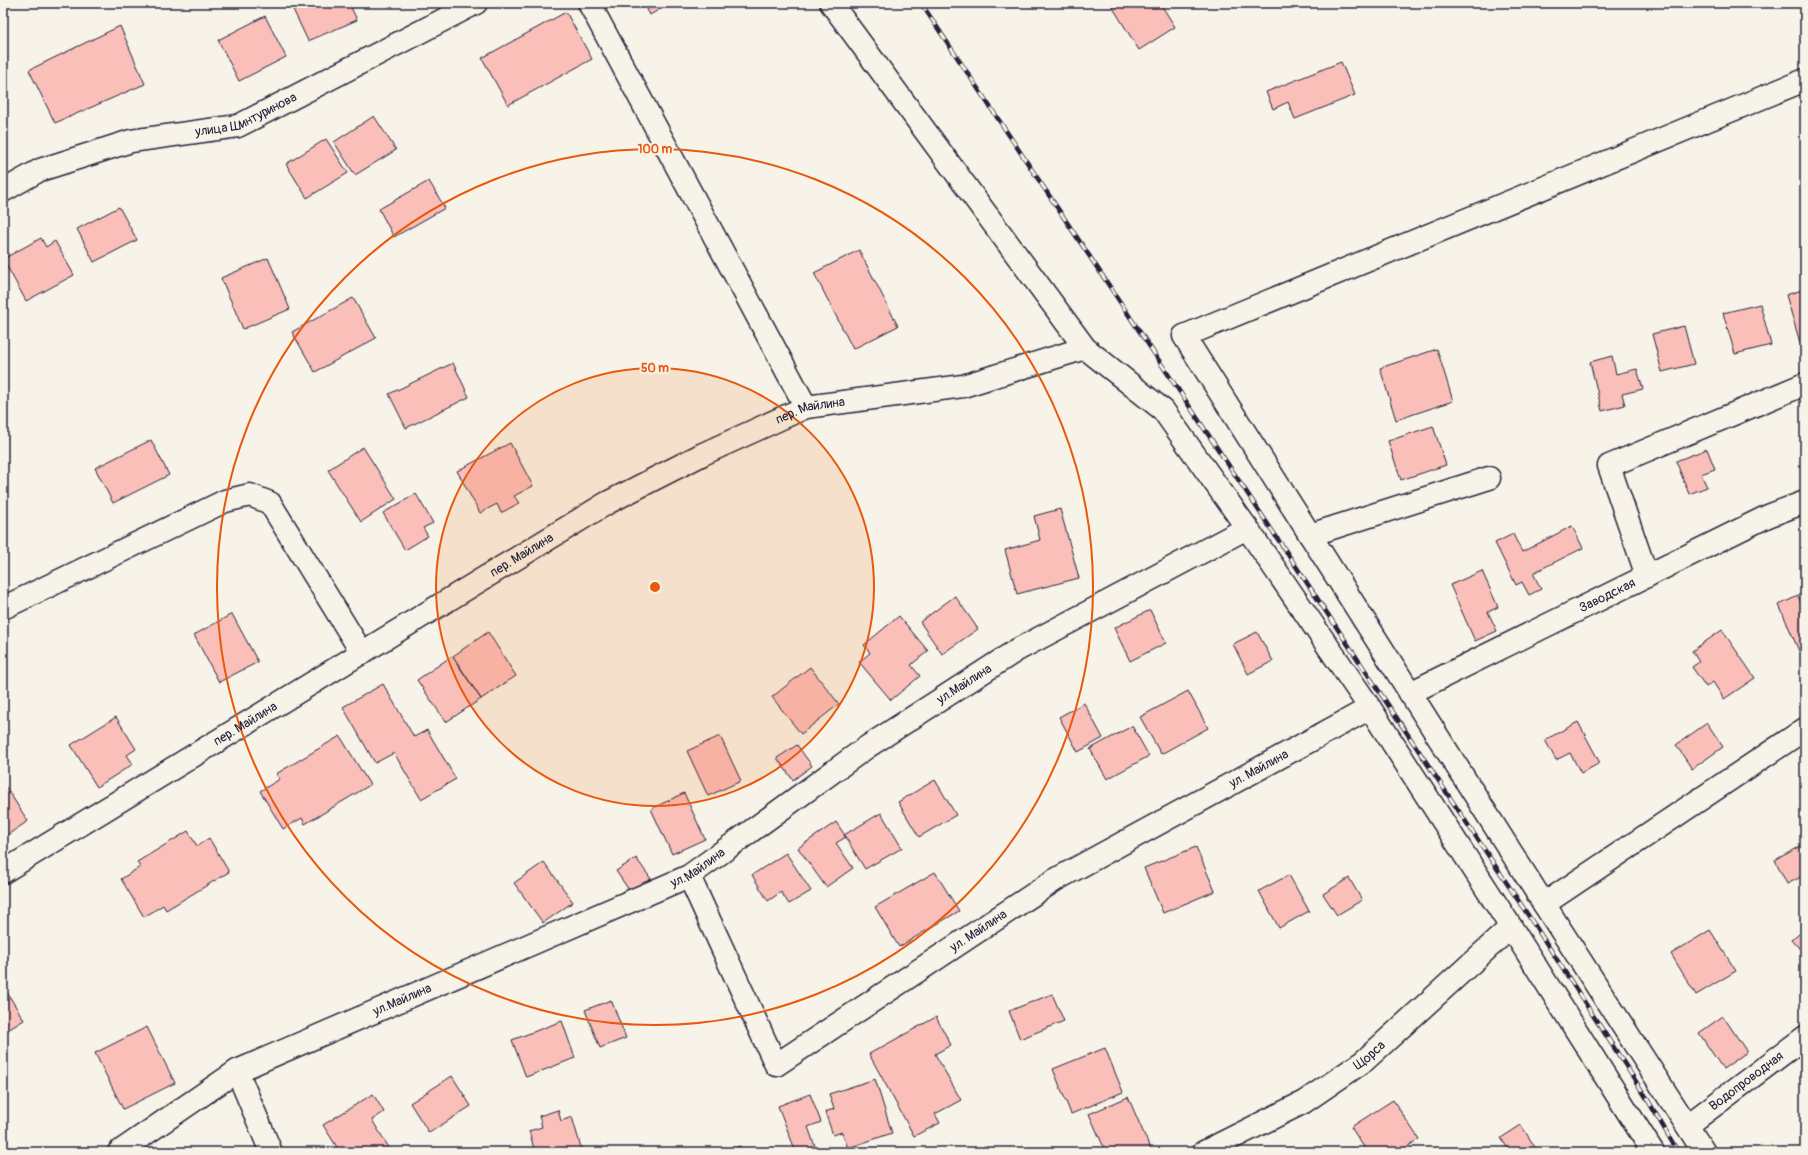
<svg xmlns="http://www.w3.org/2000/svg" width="1808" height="1155" font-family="Pangolin,sans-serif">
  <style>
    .building { fill: #fbbfba; stroke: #22223b }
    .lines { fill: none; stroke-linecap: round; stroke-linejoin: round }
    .minor-casing { stroke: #22223b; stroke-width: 25 }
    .minor { stroke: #f7f3e8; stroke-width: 22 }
    .rail-casing { stroke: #22223b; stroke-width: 4.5 }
    .rail { stroke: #f7f3e8; stroke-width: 3; stroke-dasharray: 9; stroke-linecap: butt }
    .ring { fill: none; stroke: #e8590c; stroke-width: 2 }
    .labels { text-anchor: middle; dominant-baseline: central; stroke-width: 4; stroke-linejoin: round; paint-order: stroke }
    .street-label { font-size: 13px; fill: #22223b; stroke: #f7f3e8 }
    .centre { fill: #e8590c; stroke: #f7f3e8; stroke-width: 2 }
    .ring-label { font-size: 12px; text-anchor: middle; font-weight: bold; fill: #e8590c; stroke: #f7f3e8; stroke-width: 4; stroke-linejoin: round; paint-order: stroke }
  </style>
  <rect width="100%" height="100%" fill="#f7f3e8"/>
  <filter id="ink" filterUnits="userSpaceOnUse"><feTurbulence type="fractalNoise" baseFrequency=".025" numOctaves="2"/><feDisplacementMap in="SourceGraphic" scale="8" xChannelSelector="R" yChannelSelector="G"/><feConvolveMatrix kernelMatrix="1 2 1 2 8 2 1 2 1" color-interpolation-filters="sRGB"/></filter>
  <g filter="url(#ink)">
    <path class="building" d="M290 3H349L357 20 308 41Z
      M644 3H670L650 15Z
      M1110 3H1160L1175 27 1139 50Z
      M566 12 592 59 508 105 482 58Z
      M265 16 286 57 239 81 218 40Z
      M120 26 145 84 55 123 29 70Z
      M1341 62 1355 95 1295 119 1288 102 1273 109 1266 92Z
      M374 116 396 150 355 175 334 142Z
      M326 139 348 173 307 198 286 164Z
      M429 181 445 208 394 237 379 209Z
      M119 207 137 240 94 262 77 229Z
      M41 238 46 247 55 241 74 275 26 301 3 259Z
      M859 250 898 326 853 349 814 273Z
      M268 258 290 309 243 329 221 278Z
      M1805 289V345L1801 346 1786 295Z
      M353 298 376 338 315 372 292 332Z
      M1760 304 1771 345 1735 354 1723 313Z
      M1684 326 1694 364 1662 372 1652 334Z
      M1437 349 1453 401 1396 420 1380 368Z
      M1612 356 1616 374 1637 369 1643 389 1622 394 1625 405 1602 411 1590 362Z
      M453 363 469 397 406 428 389 394Z
      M1433 426 1446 465 1401 480 1388 441Z
      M151 440 169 475 113 503 95 468Z
      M510 443 533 486 514 496 519 503 501 513 497 504 480 513 457 471Z
      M363 447 396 499 361 522 328 470Z
      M1707 449 1715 469 1701 474 1707 487 1689 494 1676 461Z
      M416 494 433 523 423 528 428 536 405 550 383 513Z
      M1060 509 1079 578 1017 594 1005 550 1040 540 1034 516Z
      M1572 526 1583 548 1533 573 1541 589 1529 595 1522 582 1516 585 1495 543 1513 534 1522 552Z
      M1482 571 1498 607 1488 612 1497 631 1475 641 1450 585Z
      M955 596 978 629 942 654 920 622Z
      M1798 596 1805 612V648L1799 651 1779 605Z
      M1150 610 1166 643 1130 661 1114 628Z
      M232 614 258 662 219 682 194 635Z
      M899 616 928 651 911 665 920 676 891 700 859 662 870 653 864 645Z
      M1722 630 1755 678 1724 699 1713 682 1706 687 1692 667 1699 662 1692 651Z
      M488 632 516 676 481 699 453 656Z
      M1257 632 1273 661 1248 674 1233 644Z
      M452 656 481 699 446 722 417 680Z
      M810 667 839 704 801 734 772 697Z
      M383 684 414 737 427 730 456 779 421 799 394 753 375 763 343 707Z
      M1188 691 1208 728 1161 754 1140 717Z
      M1084 703 1103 738 1078 752 1059 717Z
      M116 717 136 749 127 755 133 764 97 787 71 745Z
      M1578 722 1600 763 1581 773 1570 753 1556 760 1545 740Z
      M1707 723 1723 747 1692 769 1676 745Z
      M1132 726 1149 756 1107 779 1090 749Z
      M340 736 370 785 305 824 302 818 283 829 260 791 280 779 276 774Z
      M720 736 741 781 708 796 687 751Z
      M797 745 812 766 793 780 777 758Z
      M935 780 956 815 919 837 898 802Z
      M5 786 28 821 3 838V787Z
      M684 793 705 839 672 854 651 809Z
      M881 813 902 848 865 869 844 835Z
      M836 822 846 837 836 843 853 868 826 887 798 848Z
      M188 831 197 846 209 838 229 872 166 910 163 905 144 917 121 879 140 867 137 862Z
      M1805 844V875L1787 884 1775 860Z
      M1196 847 1215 891 1163 913 1144 868Z
      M786 853 811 891 789 904 781 892 768 901 752 875Z
      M636 858 651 879 631 893 616 871Z
      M544 862 573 902 543 923 514 883Z
      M935 872 959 911 899 947 875 907Z
      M1289 875 1309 911 1279 928 1259 891Z
      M1349 878 1362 900 1337 915 1323 894Z
      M1805 929V955L1792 940Z
      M1710 930 1736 971 1696 995 1671 954Z
      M3 986 24 1020 3 1033Z
      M1052 994 1064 1021 1020 1039 1009 1011Z
      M611 1000 626 1038 600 1048 585 1010Z
      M1723 1016 1747 1052 1723 1069 1699 1033Z
      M936 1017 951 1045 935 1054 961 1100 935 1114 940 1123 914 1136 869 1054Z
      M562 1021 575 1058 526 1077 512 1040Z
      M147 1027 175 1083 123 1109 95 1053Z
      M1105 1048 1123 1092 1071 1114 1053 1069Z
      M452 1076 471 1106 429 1133 410 1103Z
      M875 1079 892 1133 848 1148 842 1132 833 1135 825 1112 834 1109 829 1094Z
      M373 1094 384 1112 372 1120 391 1151 340 1152 323 1125Z
      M810 1094 821 1122 808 1127 817 1152H796L778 1106Z
      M1128 1097 1151 1150 1146 1152H1106L1089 1114Z
      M1393 1100 1419 1139 1399 1152H1367L1351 1127Z
      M558 1110 561 1121 572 1117 582 1151 535 1152 529 1131 542 1127 539 1116Z
      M1521 1125 1538 1152H1510L1501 1138Z
      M740 1146 742 1152H722Z"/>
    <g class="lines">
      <g class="minor-casing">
        <g id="minor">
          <path d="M589 3 806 407"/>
          <path d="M831 3 1085 348 1163 410 1247 528 1370 708 1511 927 1653 1152"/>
          <path id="s1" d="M3 191 40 170 131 141 238 126 476 3"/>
          <path d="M1310 535 1489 478"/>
          <path d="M1647 576 1609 466 1805 384"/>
          <path d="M3 608 225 501 250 495 270 503 362 653"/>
          <path id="s2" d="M1410 693 1768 516 1805 502"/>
          <path id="s3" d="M3 872 607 503 703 454 806 407 963 386 1085 348"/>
          <path id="s4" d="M689 876 776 1065 1055 880 1370 708"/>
          <path d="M1544 904 1805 729"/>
          <path d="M237 1071 271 1152"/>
          <path id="s5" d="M1688 1125 1805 1037"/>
          <path id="s6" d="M119 1152 237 1071 689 876 867 747 1017 650 1247 528"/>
          <path id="s7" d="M1204 1152 1304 1102 1364 1061 1511 927"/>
          <path d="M1704 1152 1544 904 1184 336 1805 80"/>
        </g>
      </g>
      <use href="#minor" class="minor"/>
      <g class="rail-casing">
        <path id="rail" d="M921 3 1528 915 1646 1097 1678 1152"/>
      </g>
      <use href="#rail" class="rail"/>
    </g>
  </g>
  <circle cx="655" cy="587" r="219" fill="#e8590c" fill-opacity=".12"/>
  <g class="ring">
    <circle cx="655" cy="587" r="219"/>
    <circle cx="655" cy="587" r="438"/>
  </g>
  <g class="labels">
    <g class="street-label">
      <text stroke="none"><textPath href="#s1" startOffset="257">улица Шинтуринова</textPath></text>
      <text stroke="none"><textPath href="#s3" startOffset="932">пер. Майлина</textPath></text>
      <text stroke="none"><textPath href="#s3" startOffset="608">пер. Майлина</textPath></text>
      <text stroke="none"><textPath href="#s2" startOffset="220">Заводская</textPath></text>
      <text stroke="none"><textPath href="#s6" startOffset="971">ул.Майлина</textPath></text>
      <text stroke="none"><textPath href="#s3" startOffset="284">пер. Майлина</textPath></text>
      <text stroke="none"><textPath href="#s4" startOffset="775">ул. Майлина</textPath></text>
      <text stroke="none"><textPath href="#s6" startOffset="647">ул.Майлина</textPath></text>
      <text stroke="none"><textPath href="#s4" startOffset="451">ул. Майлина</textPath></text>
      <text stroke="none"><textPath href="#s6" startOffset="323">ул.Майлина</textPath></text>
      <text stroke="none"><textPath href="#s7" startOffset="192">Щорса</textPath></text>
      <text stroke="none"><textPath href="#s5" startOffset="73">Водопроводная</textPath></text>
    </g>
  </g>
  <circle cx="655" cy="587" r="6" class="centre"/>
  <g class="ring-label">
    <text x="655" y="153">100 m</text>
    <text x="655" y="372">50 m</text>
  </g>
  <rect width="1808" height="1155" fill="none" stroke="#f7f3e8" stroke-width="16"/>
  <rect x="8" y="8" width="1792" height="1139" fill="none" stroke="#22223b" stroke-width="1.5" filter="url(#ink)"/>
</svg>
